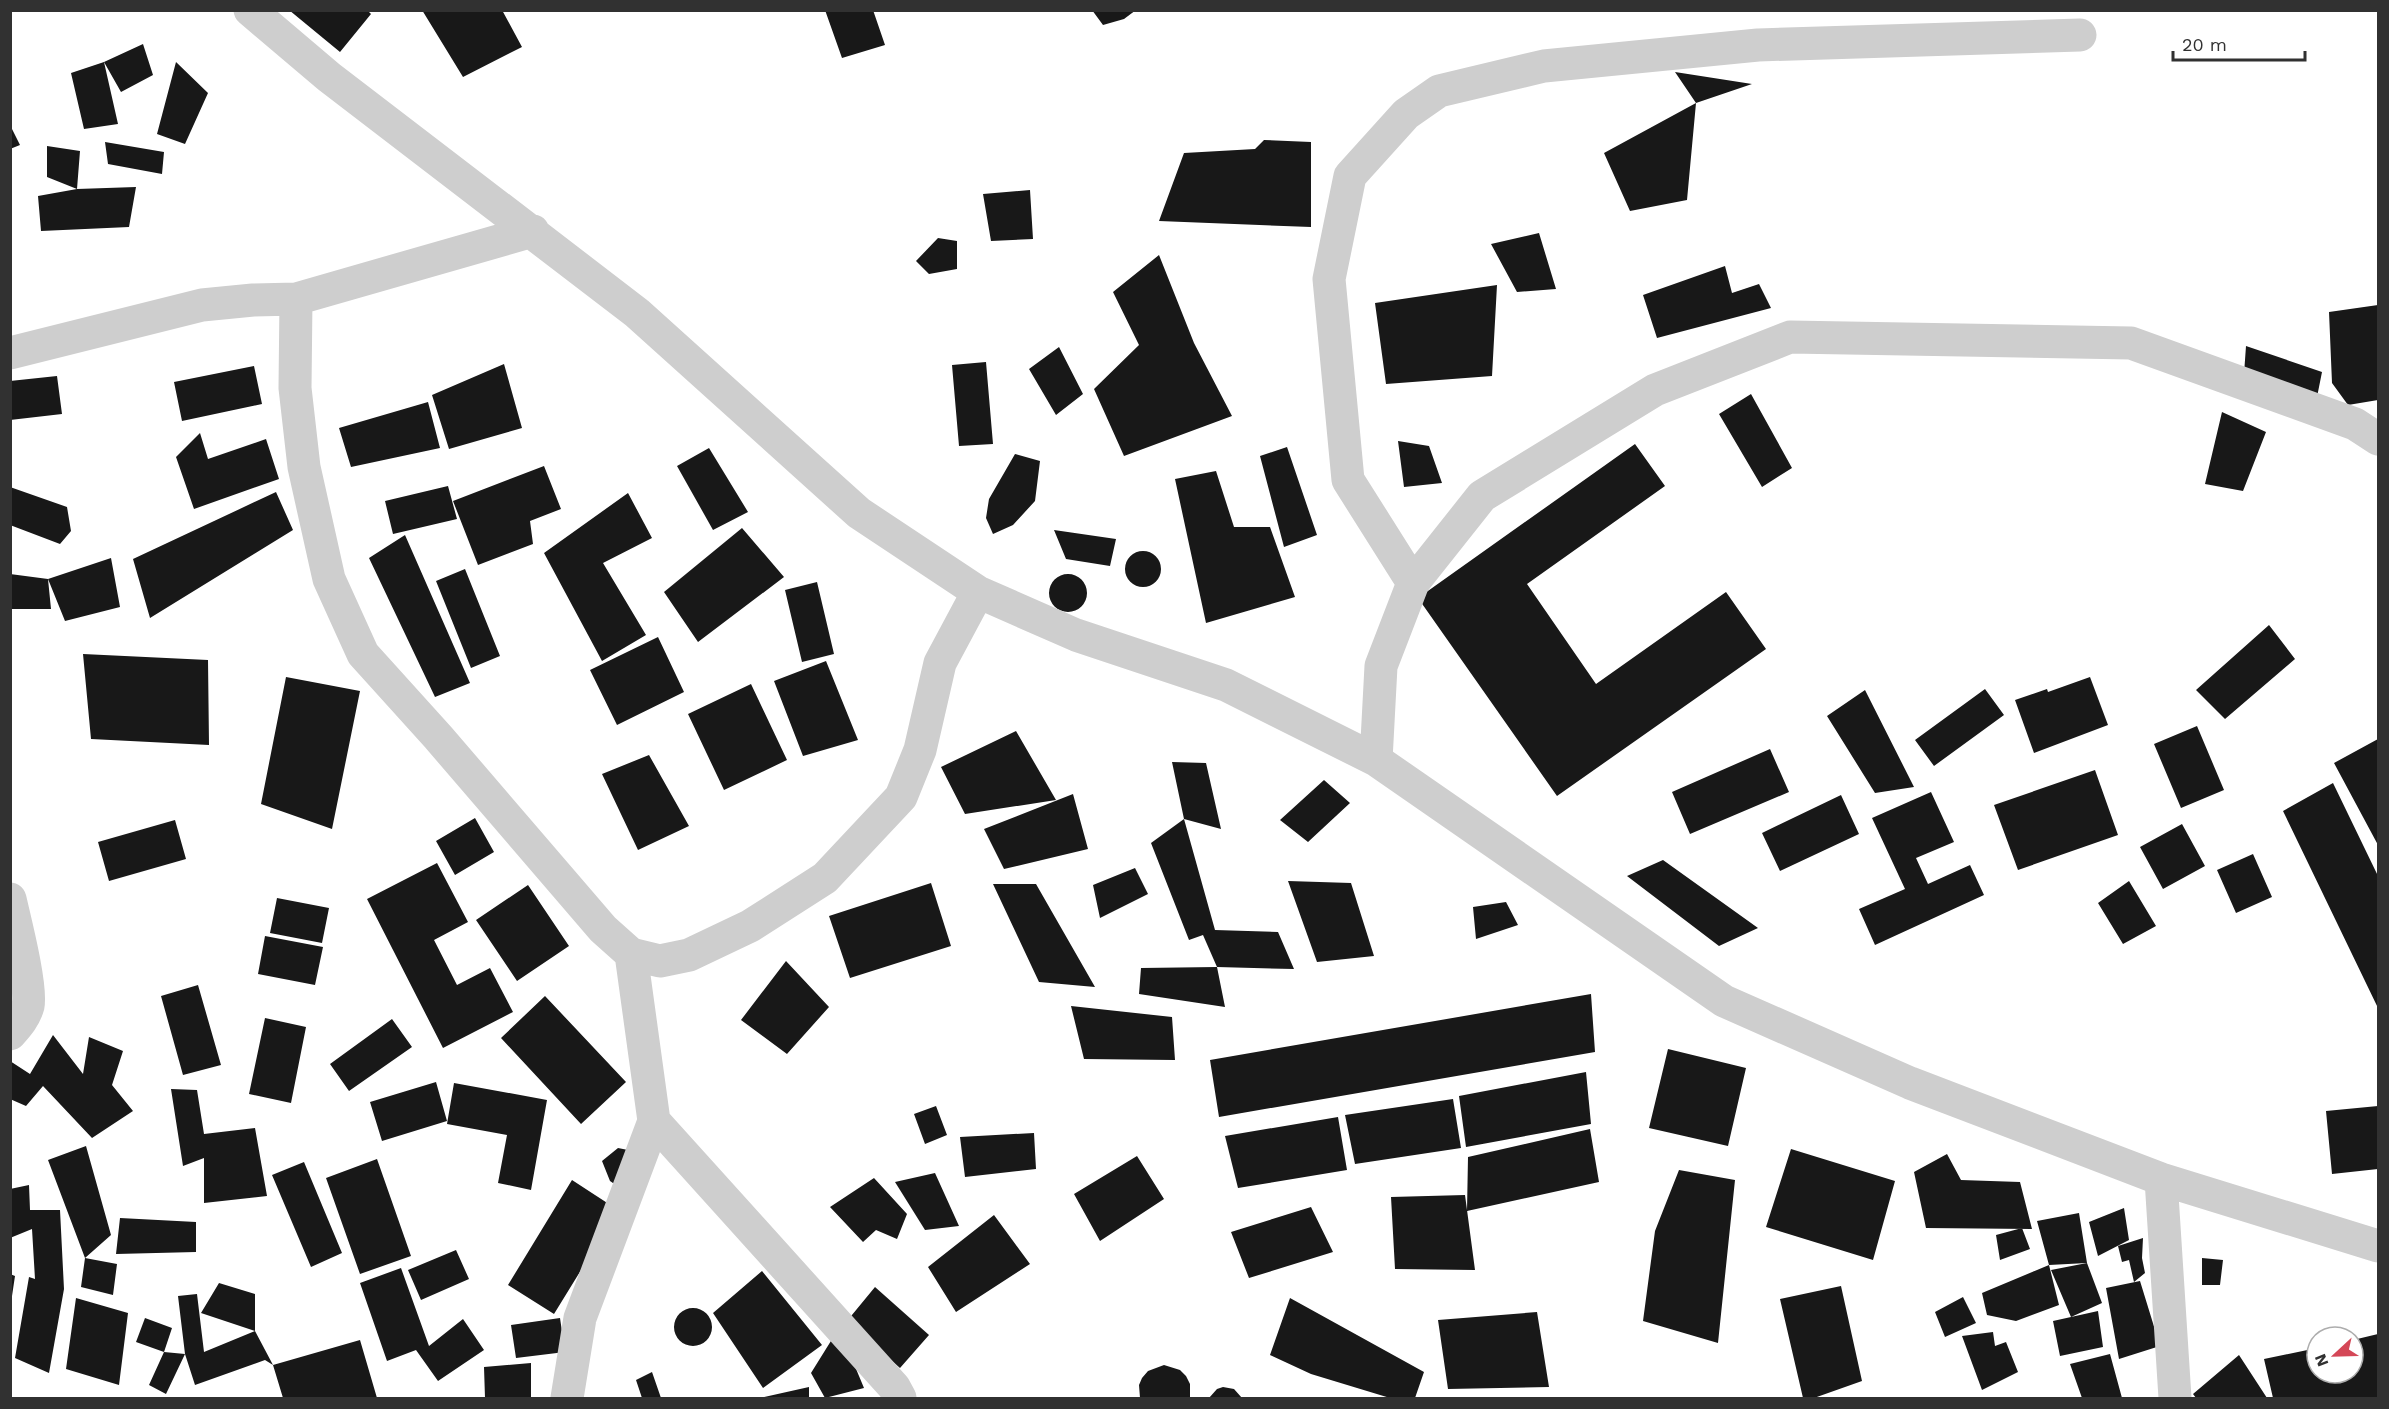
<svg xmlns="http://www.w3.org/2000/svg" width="2389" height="1409" font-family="'Work Sans',sans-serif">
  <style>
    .building { fill: #181818 }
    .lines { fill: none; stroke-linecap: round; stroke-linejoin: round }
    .minor { stroke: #cecece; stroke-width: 33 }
  </style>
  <rect width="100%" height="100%" fill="#fff"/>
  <path class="building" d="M289 10H367L371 14 340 52Z
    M422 10H502L522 47 463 77Z
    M825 10H873L885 45 842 58Z
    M1092 10H1136L1124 19 1103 25Z
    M143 44 153 75 121 92 104 62Z
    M104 62 118 124 84 129 71 73Z
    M176 62 208 93 185 144 157 134Z
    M1675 72 1752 84 1696 103Z
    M1696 103 1687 200 1630 211 1604 153Z
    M10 125 20 145 10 149Z
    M1264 140 1311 142V227L1159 221 1184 153 1255 149Z
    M105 142 164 152 162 174 108 164Z
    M47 146 80 151 77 189 47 177Z
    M136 187 129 227 41 231 38 196 77 189Z
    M1030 190 1033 239 991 241 983 194Z
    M1539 233 1556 289 1517 292 1491 244Z
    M938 238 957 241V269L929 274 916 261Z
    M1159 255 1194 343 1232 416 1124 456 1094 389 1139 345 1113 292Z
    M1725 266 1732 293 1759 284 1771 308 1657 338 1643 295Z
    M1497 285 1492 376 1386 384 1375 303Z
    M2378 305V400L2348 405 2332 383 2329 312Z
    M2246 346 2322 372 2316 402 2244 374Z
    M1059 347 1083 394 1056 415 1029 369Z
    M986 362 993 444 959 446 952 365Z
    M504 364 522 428 449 449 432 395Z
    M254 366 262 404 182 421 174 382Z
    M57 376 62 414 10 420V381Z
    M1751 394 1792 468 1762 487 1719 414Z
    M428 402 440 448 351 467 339 428Z
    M2222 412 2266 432 2243 491 2205 484Z
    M200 433 208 459 266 439 279 479 194 509 176 457Z
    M1398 441 1429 446 1442 483 1404 487Z
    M1635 444 1665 486 1527 584 1596 684 1726 592 1766 649 1557 796 1418 598Z
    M1287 447 1317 535 1284 547 1260 456Z
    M709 448 748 512 713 530 677 466Z
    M1015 454 1040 461 1035 501 1013 525 993 534 986 518 989 499Z
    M544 466 561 509 530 521 533 544 478 565 453 501Z
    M1216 471 1234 527H1270L1295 597 1206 623 1175 479Z
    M448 486 457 519 393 534 385 501Z
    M10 487 67 507 71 531 60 544 10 525Z
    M276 492 293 530 150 618 133 559Z
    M628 493 652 538 603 563 646 635 602 661 544 553Z
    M742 528 784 577 698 642 664 592Z
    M1054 530 1116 539 1110 566 1066 559Z
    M405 535 470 683 435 697 369 558Z
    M1125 569a18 18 0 1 1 36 0a18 18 0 1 1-36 0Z
    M111 558 120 607 65 621 48 579Z
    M465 569 500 656 471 668 436 581Z
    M10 574 48 579 51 609H10Z
    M1049 593a19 19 0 1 1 38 0a19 19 0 1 1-38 0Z
    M817 582 834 654 802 662 785 590Z
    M2269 625 2295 659 2225 719 2196 690Z
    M658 637 684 692 617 725 590 670Z
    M83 654 208 660 209 745 91 739Z
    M826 661 858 740 803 756 774 681Z
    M286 677 360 691 332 829 261 804Z
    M2090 677 2108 725 2034 753 2015 700 2047 689 2048 692Z
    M751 684 787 760 724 790 688 714Z
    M1985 689 2004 715 1934 766 1915 740Z
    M1865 690 1914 787 1875 793 1827 716Z
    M2197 726 2224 790 2181 808 2154 744Z
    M1016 731 1056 800 965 814 941 767Z
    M2378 739V845L2334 763Z
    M1770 749 1789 792 1690 834 1672 792Z
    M649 755 689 826 638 850 602 774Z
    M1172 762 1206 763 1221 829 1184 819Z
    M2095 770 2118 835 2018 870 1994 805Z
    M1324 780 1350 803 1308 842 1280 820Z
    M2333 783 2378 876V1008L2283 811Z
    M1931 792 1954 842 1916 858 1928 884 1970 865 1984 895 1875 945 1859 909 1905 889 1872 818Z
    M1073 794 1088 849 1004 869 984 829Z
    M1841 795 1859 834 1780 871 1762 833Z
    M475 818 494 852 455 875 436 841Z
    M1184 819 1215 930 1278 932 1294 969 1217 967 1203 935 1189 940 1151 843Z
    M175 820 186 859 109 881 98 842Z
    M2182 824 2205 866 2163 889 2140 847Z
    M2253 854 2272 897 2236 913 2217 870Z
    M1663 860 1758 928 1719 946 1627 876Z
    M437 863 468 922 434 940 457 985 490 968 513 1012 443 1048 367 899Z
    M1135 868 1148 894 1100 918 1093 885Z
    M1288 881 1351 883 1374 956 1317 962Z
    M2129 881 2156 926 2123 944 2098 903Z
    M931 883 951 946 850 978 829 916Z
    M993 884H1036L1095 987 1039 982Z
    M528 885 569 946 517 981 476 920Z
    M277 898 329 908 322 943 270 933Z
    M1506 902 1518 925 1476 939 1473 907Z
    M265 936 323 947 315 985 258 974Z
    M786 961 829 1007 787 1054 741 1020Z
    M1217 967 1225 1007 1139 994 1141 968Z
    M198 985 221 1065 183 1075 161 996Z
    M1591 994 1595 1052 1219 1117 1210 1060Z
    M545 996 626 1082 581 1124 501 1038Z
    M1071 1006 1172 1017 1175 1060 1084 1059Z
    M265 1018 306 1027 291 1103 249 1094Z
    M392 1019 412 1047 349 1091 330 1064Z
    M53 1035 83 1074 89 1037 123 1051 112 1085 133 1111 92 1138 43 1086 26 1106 10 1099V1061L30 1074Z
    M1668 1049 1746 1068 1728 1146 1649 1128Z
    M1586 1072 1591 1124 1466 1147 1459 1096Z
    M436 1082 447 1121 382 1141 370 1102Z
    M454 1083 547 1100 531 1190 498 1183 507 1135 447 1124Z
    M171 1089 197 1090 204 1134 255 1128 267 1196 204 1203V1158L183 1166Z
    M1453 1099 1461 1148 1355 1164 1345 1115Z
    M936 1106 947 1135 925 1144 914 1114Z
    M2378 1106V1169L2332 1174 2326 1111Z
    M1338 1117 1347 1170 1238 1188 1225 1136Z
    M1590 1129 1599 1182 1467 1211 1468 1157Z
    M1034 1133 1036 1169 965 1177 960 1137Z
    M86 1146 111 1235 85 1258 48 1160Z
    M618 1148 638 1152 626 1192 610 1181 602 1161Z
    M1791 1149 1895 1181 1873 1260 1766 1227Z
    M1947 1154 1961 1180 2020 1182 2032 1229 1926 1228 1914 1172Z
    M1137 1156 1164 1199 1100 1241 1074 1194Z
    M377 1159 411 1256 360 1274 326 1178Z
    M304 1162 342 1253 311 1267 272 1175Z
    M1679 1170 1735 1180 1718 1343 1643 1321 1655 1231Z
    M935 1173 959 1226 925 1230 895 1182Z
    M874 1178 907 1214 897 1239 876 1230 863 1242 830 1207Z
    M572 1180 618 1210 554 1314 508 1285Z
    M29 1185 30 1210H60L64 1289 49 1373 15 1358 29 1277 35 1279 32 1229 10 1238V1189Z
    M1465 1195 1475 1270 1395 1269 1391 1197Z
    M1311 1207 1333 1252 1249 1278 1231 1232Z
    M2124 1208 2129 1240 2098 1256 2089 1222Z
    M2079 1213 2087 1263 2049 1265 2037 1221Z
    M994 1215 1030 1264 956 1312 928 1267Z
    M120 1218 196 1222V1252L116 1254Z
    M2022 1228 2030 1249 2000 1260 1996 1235Z
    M2143 1238 2142 1258 2145 1273 2134 1282 2129 1260 2122 1262 2118 1246Z
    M456 1250 469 1279 421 1300 408 1270Z
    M85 1258 117 1264 113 1295 81 1287Z
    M2202 1258 2223 1260 2220 1285H2202Z
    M2087 1263 2102 1303 2071 1317 2051 1270Z
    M2049 1265 2059 1305 2016 1321 1987 1315 1982 1293Z
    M401 1268 429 1346 463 1319 484 1350 438 1381 416 1350 387 1361 360 1283Z
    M762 1271 822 1345 763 1388 713 1313Z
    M10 1274 15 1276 12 1296H10Z
    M2140 1281 2160 1346 2119 1359 2106 1288Z
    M219 1283 255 1294V1331L201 1313Z
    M1841 1286 1862 1381 1814 1398H1803L1780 1299Z
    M875 1287 929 1335 900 1368 847 1321Z
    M197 1294 204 1352 255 1331 273 1365 265 1360 195 1385 185 1354 178 1296Z
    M1963 1297 1976 1323 1945 1337 1935 1312Z
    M76 1298 128 1313 119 1385 66 1369Z
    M1290 1298 1424 1372 1415 1398H1390L1311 1374 1270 1355Z
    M674 1327a19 19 0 1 1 38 0a19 19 0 1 1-38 0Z
    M2098 1311 2103 1347 2060 1356 2053 1321Z
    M1537 1312 1549 1387 1448 1389 1438 1320Z
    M145 1318 172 1328 164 1352 136 1342Z
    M560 1318 565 1352 516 1358 511 1325Z
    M839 1328 864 1388 825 1398 811 1373Z
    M1993 1332 1995 1346 2006 1342 2018 1372 1982 1390 1962 1336Z
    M2378 1334V1398H2273L2264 1359 2317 1348V1373H2353V1340Z
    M360 1340 377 1398H283L273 1365Z
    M164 1352 185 1354 166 1394 149 1385Z
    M2110 1354 2122 1398H2082L2070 1364Z
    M2239 1355 2267 1398H2196L2193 1394Z
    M531 1363V1398H485L484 1367Z
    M1164 1365 1180 1370 1186 1376 1190 1384V1398H1140L1139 1385 1142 1378 1148 1371Z
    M652 1372 661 1398H642L636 1380Z
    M809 1387V1398H760Z
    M1223 1387 1234 1389 1242 1398H1209L1217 1389Z"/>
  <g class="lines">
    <path class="minor" d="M250 10 329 77 637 313 859 513 978 592 1076 635 1226 685 1376 760 1724 1001 1910 1083 2161 1179 2378 1246
      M533 231 296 299 295 388 304 467 329 579 363 654 438 737 603 929 631 954 660 961 689 955 750 926 825 878 901 797 920 750 940 663 978 592
      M10 353 202 305 253 300 296 299
      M1413 583 1348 480 1329 279 1350 176 1406 114 1439 91 1544 66 1758 45 2080 35
      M1376 760 1381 666 1413 583 1482 496 1655 390 1790 337 2131 343 2355 424 2378 439
      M10 899C15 921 32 987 28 1006 25 1017 18 1025 10 1034
      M654 1121 894 1387 900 1398
      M2161 1179 2175 1398
      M567 1398 580 1318 654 1121 631 954"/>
  </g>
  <rect width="2389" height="1409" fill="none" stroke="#313131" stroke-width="24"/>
  <g transform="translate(2335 1355) rotate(248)"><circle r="28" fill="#ffffff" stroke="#adadad" stroke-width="1.5"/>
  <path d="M0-4.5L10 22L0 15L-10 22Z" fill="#d44757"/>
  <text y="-9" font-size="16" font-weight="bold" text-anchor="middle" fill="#313131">N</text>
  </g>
  <path d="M2173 51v9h132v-9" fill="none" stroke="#313131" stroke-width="3"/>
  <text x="2182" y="51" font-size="18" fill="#313131" stroke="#ffffff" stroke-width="4.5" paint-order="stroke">20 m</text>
</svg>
